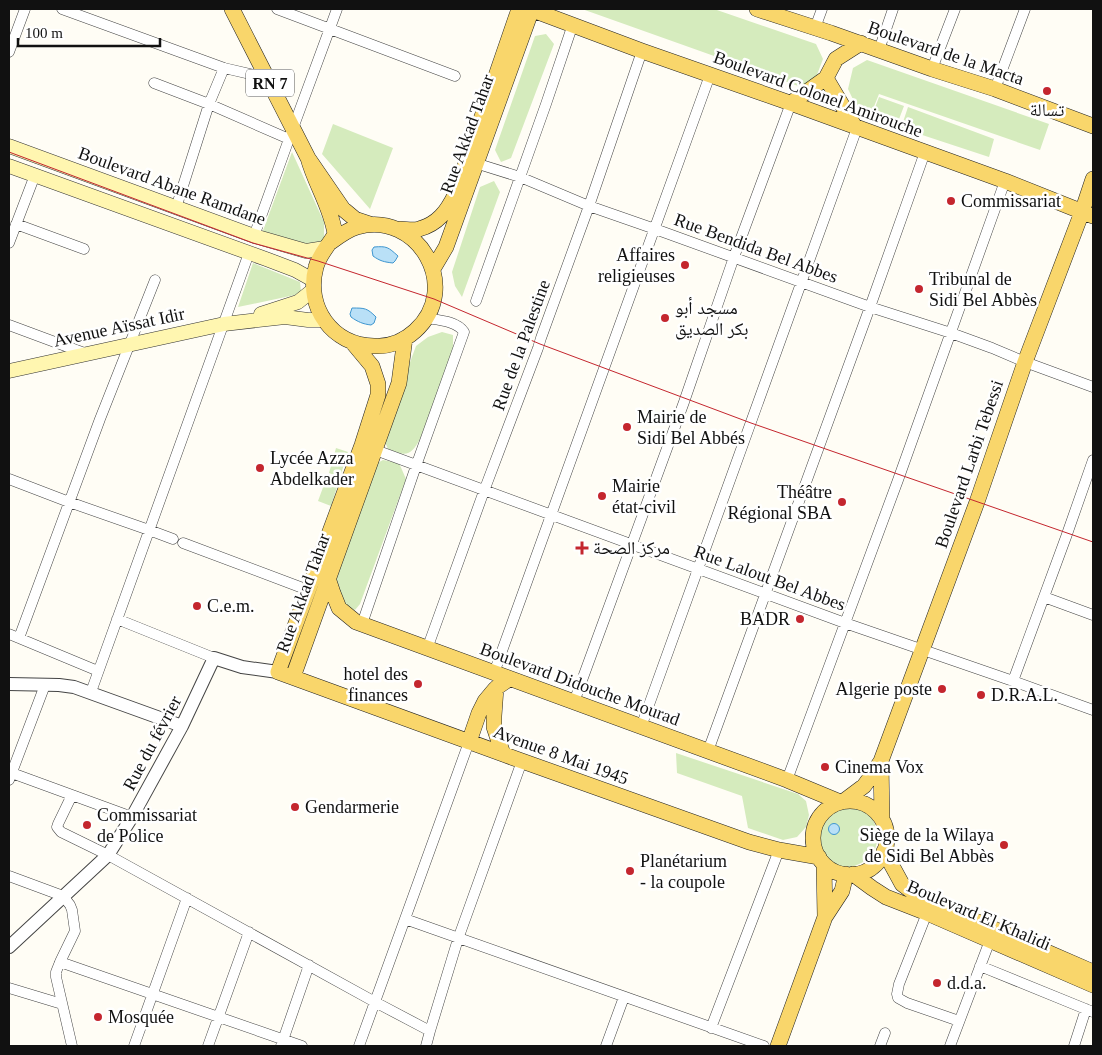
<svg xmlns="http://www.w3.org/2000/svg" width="1102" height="1055" font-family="'Times New Roman','Noto Naskh Arabic',serif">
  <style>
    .green { fill: #d5ebbd }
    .water { fill: #b9e0f7; stroke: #3f96cf }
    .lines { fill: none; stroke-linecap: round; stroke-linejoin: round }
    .minor-casing { stroke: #444; stroke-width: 11 }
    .tertiary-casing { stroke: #444; stroke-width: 14 }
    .secondary-casing { stroke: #333; stroke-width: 15 }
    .primary-casing { stroke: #222; stroke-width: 16 }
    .minor { stroke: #fff; stroke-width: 10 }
    .tertiary { stroke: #fff; stroke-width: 12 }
    .secondary { stroke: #fff6b0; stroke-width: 14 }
    .primary { stroke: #f9d66b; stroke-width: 15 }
    .tram { stroke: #c4262e; stroke-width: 1 }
    .poi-dot { fill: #c4262e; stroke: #fff; stroke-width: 2 }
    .labels { text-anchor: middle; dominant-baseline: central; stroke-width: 5; stroke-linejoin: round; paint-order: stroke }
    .shield { fill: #fff; stroke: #585858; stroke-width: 1 }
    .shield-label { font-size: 16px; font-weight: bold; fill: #111 }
    .street-label { font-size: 18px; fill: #111; stroke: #fff }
    .poi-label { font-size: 18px; fill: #111; stroke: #fff; text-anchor: start }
  </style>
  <rect width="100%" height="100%" fill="#fffdf5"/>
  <path class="green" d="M582 9H714L816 44 823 59 815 80 801 87Z
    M546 34 554 44 511 158 501 162 495 150 535 36Z
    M867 60 1049 124 1040 150 879 94 869 119 861 116 848 89 853 68Z
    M879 97 904 106 896 127 871 118Z
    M908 107 994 139 989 157 901 128Z
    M333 124 393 148 370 209 322 154Z
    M292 152 324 222V241L318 248 261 236Z
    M494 181 500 192 462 297 455 286 452 272 480 187Z
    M253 263 300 282 301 291 295 295 238 307Z
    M442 332 453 335V349L421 437C411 456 407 457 388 449L383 437 399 392 416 346 428 337Z
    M336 448 348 452 340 477 329 473Z
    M383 460 399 463 406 479 360 604 355 610 348 608 339 599 335 579 372 466Z
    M325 482 337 487 331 506 318 501Z
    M676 753 798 794 806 801 809 815 806 827 797 837 783 840 748 828 742 796 677 773Z
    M848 808C850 808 853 807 856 808 875 811 882 835 874 851 867 864 843 874 831 863 815 850 817 820 836 810 840 809 844 809 848 808Z"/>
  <path class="water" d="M374 247C387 246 388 247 398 256L395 261 393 263C384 262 380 261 373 256L372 250Z
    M352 308C365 308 367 308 376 317L374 323 371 325C363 324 358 322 351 317L350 314Z
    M828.5 829a5.5 5.5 0 1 1 11 0a5.5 5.5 0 1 1-11 0Z"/>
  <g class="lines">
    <g class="minor-casing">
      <path id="minor" d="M62 9 224 68 268 78
        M277 9 455 76
        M815 28 822 9
        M879 50 893 9
        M9 52 25 9
        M932 69 955 9
        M154 83 209 104 289 139
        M995 89 1025 9
        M472 162 520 177 589 206 655 229 870 307 951 333 992 348 1025 362 1093 387
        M176 208 209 104 224 68
        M16 224 84 249
        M254 236 289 139 337 9
        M9 243 35 175
        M476 301 546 104 573 24
        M9 325 87 354
        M370 448 845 623 1013 681 1093 710
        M9 479 69 502 149 530 173 539
        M183 543 308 590
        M1044 597 1093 615
        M117 619 214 658
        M362 624 416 466 464 332C457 321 438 320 426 318
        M9 634 98 671
        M19 638 100 419 155 280
        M427 649 484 491 538 348 541 338 589 206 642 51
        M494 673 710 75
        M1013 681 1066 537 1093 460
        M91 692 249 253
        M574 702 684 402 734 257 791 103
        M641 727 857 128
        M708 751 870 307 925 152
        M9 772 132 817
        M9 780 45 685
        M787 780 898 480 1005 181
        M72 795 58 824 57 827 61 832 108 855 375 1002 430 1031
        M9 876 63 896 70 905 72 910 75 931 60 962 56 972V977L72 1046
        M927 913 899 984 897 994 898 998 907 1003 959 1021
        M405 919 764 1046
        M60 962 302 1046
        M980 966 1093 1012
        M9 988 62 1004
        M711 1028 779 850
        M134 1046 187 898
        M208 1046 249 932
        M281 1046 309 965
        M359 1046 469 742
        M426 1046 430 1031 458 939 522 761
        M606 1046 624 997
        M880 1046 885 1033
        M950 1046 992 935
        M1074 1046 1086 1009"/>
    </g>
    <g class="tertiary-casing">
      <path id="tertiary" d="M9 684 59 685 74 687 182 726
        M9 947 108 855 132 817 182 726 214 658 242 667 278 672"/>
    </g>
    <g class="secondary-casing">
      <path id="secondary" d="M9 146 254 236 306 251 325 248
        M9 166 266 259 295 270 313 280
        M261 314 298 302 313 290
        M9 371 224 324 285 317 308 320H323"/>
    </g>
    <g class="primary-casing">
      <path id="primary" d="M232 9 308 158 343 209 355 219 370 224
        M530 9 642 51 793 104 1005 181 1093 216
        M757 9 831 33 932 69 995 89 1093 126
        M826 78 855 127
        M791 103 826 78 836 59 861 43
        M308 158C315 184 331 207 335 234 329 245 319 255 316 267 305 307 332 345 374 346 389 347 404 341 415 331 463 288 418 210 357 227 347 230 339 236 331 242
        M400 229C406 229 413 231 419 229 438 224 447 211 455 195L519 9
        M433 269 446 247 532 9
        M352 342 372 366 378 384V395L362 445 278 672 522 761 749 842 779 850 819 857
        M328 578 333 593 339 608 356 622 787 780 840 802
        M293 677 399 383 405 338
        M469 742 479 713 485 701 495 689
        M503 754 494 727V716L496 688 509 679
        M881 761 882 819
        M844 801 864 786 872 775 881 761 977 502 1025 362 1082 212 1093 179
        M813 838a37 37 0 1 1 74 0a37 37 0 1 1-74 0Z
        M884 851 902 884 918 896 1093 972
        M824 864 825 917
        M853 874 872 888 886 897 927 913 1093 985
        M778 1046 825 917 842 891 846 874"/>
    </g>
    <use href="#minor" class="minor"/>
    <use href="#tertiary" class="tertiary"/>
    <use href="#secondary" class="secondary"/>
    <use href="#primary" class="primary"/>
    <path class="tram" d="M9 152 253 243 318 261 434 299 540 344 751 423 1093 542"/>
  </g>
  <g class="poi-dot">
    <circle cx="1047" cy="91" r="5"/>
    <circle cx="951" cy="201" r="5"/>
    <circle cx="685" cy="265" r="5"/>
    <circle cx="919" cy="289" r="5"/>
    <circle cx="665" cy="318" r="5"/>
    <circle cx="627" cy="427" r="5"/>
    <circle cx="260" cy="468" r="5"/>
    <circle cx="602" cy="496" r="5"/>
    <circle cx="842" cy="502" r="5"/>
    <path d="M579.5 540.5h5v5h5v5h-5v5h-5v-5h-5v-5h5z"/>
    <circle cx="197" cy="606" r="5"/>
    <circle cx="800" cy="619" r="5"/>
    <circle cx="418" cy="684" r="5"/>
    <circle cx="942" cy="689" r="5"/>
    <circle cx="981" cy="695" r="5"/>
    <circle cx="825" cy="767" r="5"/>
    <circle cx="295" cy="807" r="5"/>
    <circle cx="87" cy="825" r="5"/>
    <circle cx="1004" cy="845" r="5"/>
    <circle cx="630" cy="871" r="5"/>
    <circle cx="937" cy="983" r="5"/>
    <circle cx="98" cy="1017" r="5"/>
  </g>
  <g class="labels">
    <rect class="shield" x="246" y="69.5" width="48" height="27" rx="4"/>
    <g class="shield-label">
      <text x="270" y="83">RN 7</text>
    </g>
    <g class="street-label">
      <text transform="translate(946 53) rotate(19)">Boulevard de la Macta</text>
      <text transform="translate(818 94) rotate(20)">Boulevard Colonel Amirouche</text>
      <text transform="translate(467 134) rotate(-70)">Rue Akkad Tahar</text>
      <text transform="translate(172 186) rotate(20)">Boulevard Abane Ramdane</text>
      <text transform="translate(756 248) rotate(20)">Rue Bendida Bel Abbes</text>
      <text transform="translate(119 327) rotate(-12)">Avenue Aïssat Idir</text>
      <text transform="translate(521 345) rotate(-70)">Rue de la Palestine</text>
      <text transform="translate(969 464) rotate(-71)">Boulevard Larbi Tebessi</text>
      <text transform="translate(770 578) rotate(20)">Rue Lalout Bel Abbes</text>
      <text transform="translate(303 593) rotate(-70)">Rue Akkad Tahar</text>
      <text transform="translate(580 684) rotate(20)">Boulevard Didouche Mourad</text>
      <text transform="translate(152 743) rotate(-62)">Rue du février</text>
      <text transform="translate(561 755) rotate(20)">Avenue 8 Mai 1945</text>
      <text transform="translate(979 915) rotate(23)">Boulevard El Khalidi</text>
    </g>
    <g class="poi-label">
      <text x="1047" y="110" text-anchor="middle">تسالة</text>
      <text x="961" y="201">Commissariat</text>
      <text x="675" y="255" text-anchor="end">Affaires<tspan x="675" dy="21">religieuses</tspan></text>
      <text x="929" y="279">Tribunal de<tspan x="929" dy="21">Sidi Bel Abbès</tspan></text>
      <text x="675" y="308">مسجد أبو<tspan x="675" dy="21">بكر الصديق</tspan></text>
      <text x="637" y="417">Mairie de<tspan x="637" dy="21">Sidi Bel Abbés</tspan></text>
      <text x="270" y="458">Lycée Azza<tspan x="270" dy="21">Abdelkader</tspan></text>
      <text x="612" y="486">Mairie<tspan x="612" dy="21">état-civil</tspan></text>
      <text x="832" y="492" text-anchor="end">Théâtre<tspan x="832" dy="21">Régional SBA</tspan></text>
      <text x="593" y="548">مركز الصحة</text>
      <text x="207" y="606">C.e.m.</text>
      <text x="790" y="619" text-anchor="end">BADR</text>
      <text x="408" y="674" text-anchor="end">hotel des<tspan x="408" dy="21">finances</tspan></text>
      <text x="932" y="689" text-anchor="end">Algerie poste</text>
      <text x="991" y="695">D.R.A.L.</text>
      <text x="835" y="767">Cinema Vox</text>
      <text x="305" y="807">Gendarmerie</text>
      <text x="97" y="815">Commissariat<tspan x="97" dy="21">de Police</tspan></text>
      <text x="994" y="835" text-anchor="end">Siège de la Wilaya<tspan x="994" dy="21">de Sidi Bel Abbès</tspan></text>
      <text x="640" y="861">Planétarium<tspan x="640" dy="21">- la coupole</tspan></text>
      <text x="947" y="983">d.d.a.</text>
      <text x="108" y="1017">Mosquée</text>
    </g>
  </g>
  <rect width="1102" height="1055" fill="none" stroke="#111111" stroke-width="20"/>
  <path d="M18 38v8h142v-8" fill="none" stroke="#111111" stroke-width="2.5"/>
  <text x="25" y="38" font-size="15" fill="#111111" stroke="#ffffff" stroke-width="4" paint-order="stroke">100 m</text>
</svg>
